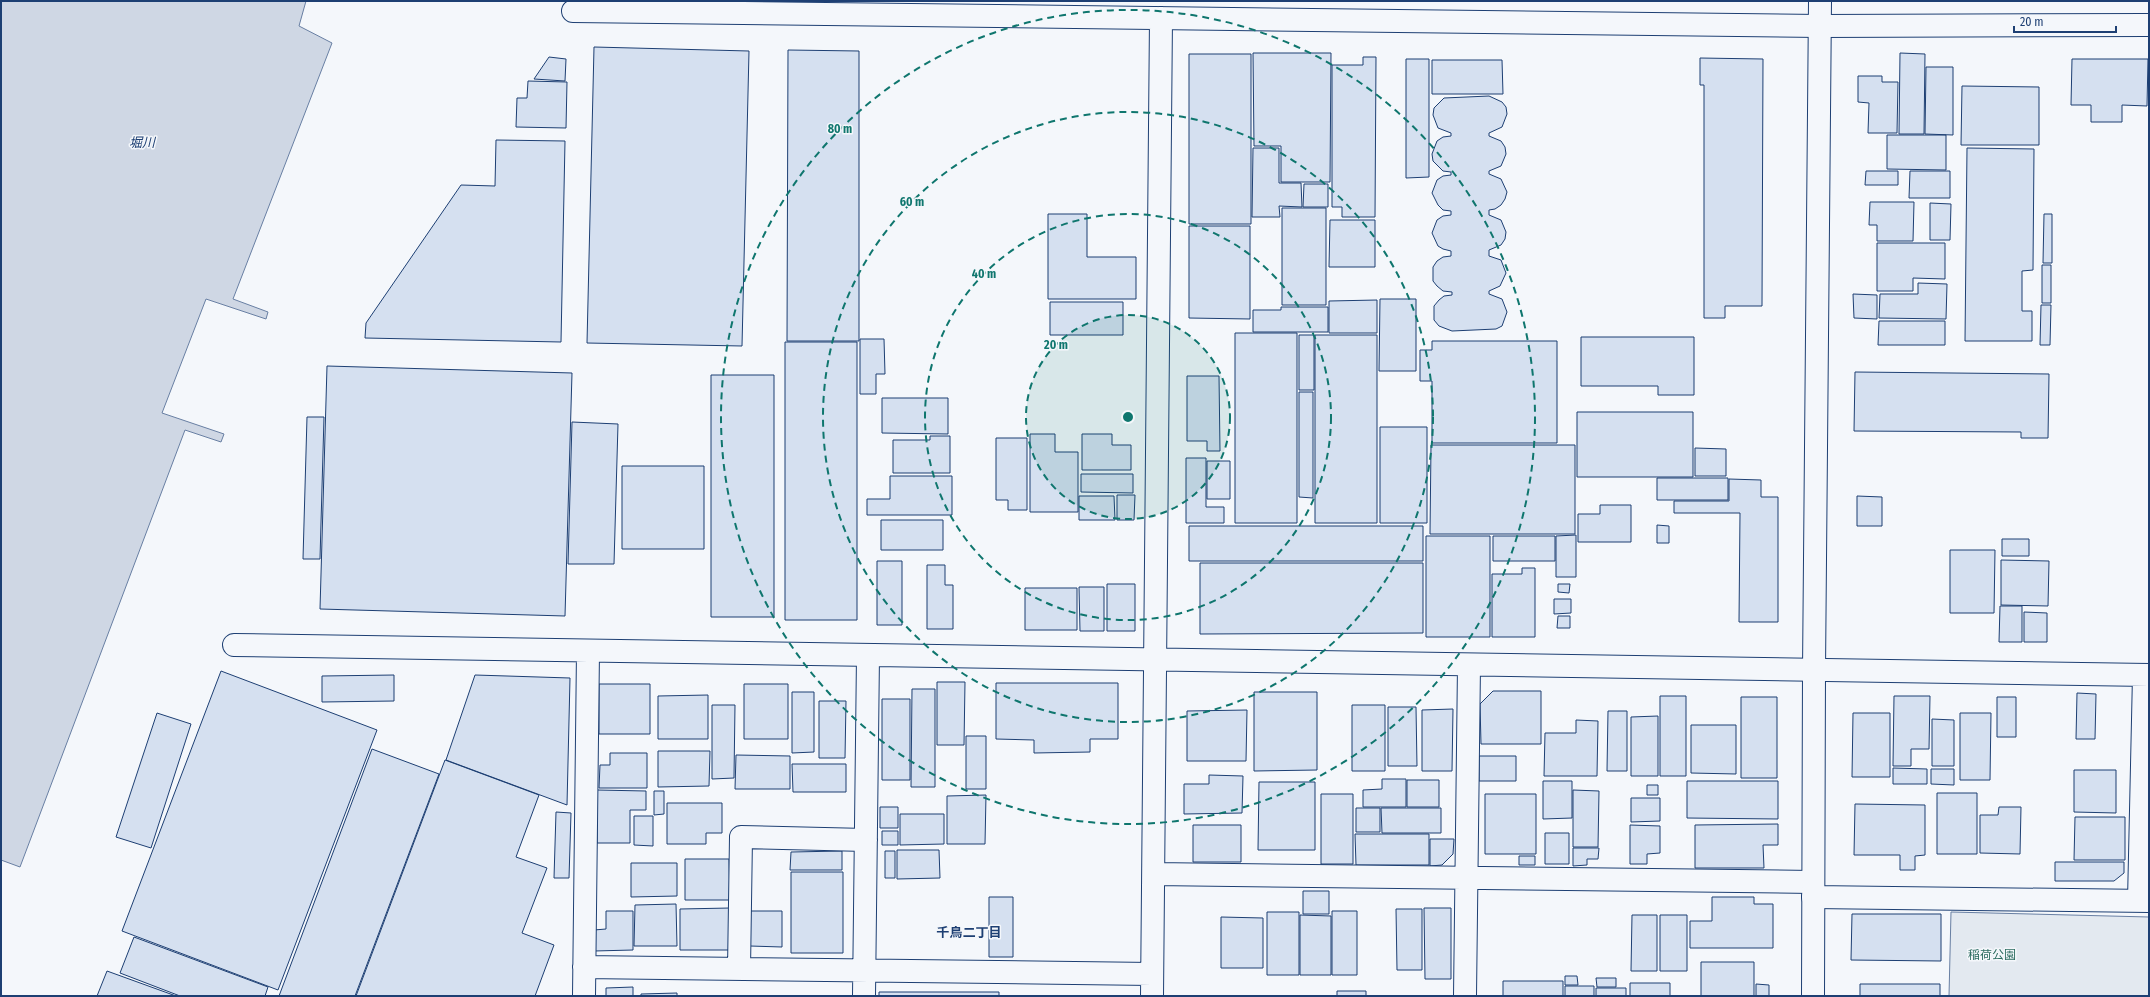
<svg xmlns="http://www.w3.org/2000/svg" width="2150" height="997" font-family="'Fira Sans Condensed','Noto Sans JP',sans-serif">
  <style>
    .green { fill: #e3e9f0; stroke: #687fa3 }
    .water { fill: #cfd7e4; stroke: #687fa3 }
    .building { fill: #d5e0f0; stroke: #1d3f73 }
    .lines { fill: none; stroke-linecap: round; stroke-linejoin: round }
    .street-casing { stroke: #1d3f73; stroke-width: 24 }
    .secondary-casing { stroke: #1d3f73; stroke-width: 24 }
    .street { stroke: #f4f7fb; stroke-width: 22 }
    .secondary { stroke: #f4f7fb; stroke-width: 22 }
    .ring { fill: none; stroke: #0f766e; stroke-width: 2; stroke-dasharray: 7 5 }
    .labels { text-anchor: middle; dominant-baseline: central; stroke-width: 3; stroke-linejoin: round; paint-order: stroke }
    .park-label { font-size: 12px; fill: #2c6c60; stroke: #f4f7fb }
    .water-label { font-size: 13px; font-style: italic; fill: #1d3f73; stroke: #f4f7fb }
    .neighbourhood-label { font-size: 13px; font-weight: bold; fill: #1d3f73; stroke: #f4f7fb }
    .centre { fill: #0f766e; stroke: #f4f7fb; stroke-width: 2 }
    .ring-label { font-size: 12px; text-anchor: middle; font-weight: bold; fill: #0f766e; stroke: #f4f7fb; stroke-width: 3; stroke-linejoin: round; paint-order: stroke }
  </style>
  <rect width="100%" height="100%" fill="#f4f7fb"/>
  <path class="green" d="M1951 912 2149 917V996H1949Z"/>
  <path class="water" d="M1 1H306L299 26 332 43 233 299 268 312 266 319 206 299 162 413 224 434 221 442 185 430 20 867 1 860Z"/>
  <path class="building" d="M594 47 749 51 742 346 587 343Z
    M788 50 859 51V341H787Z
    M1253 53H1331L1330 182H1281V146H1254Z
    M1900 53 1925 54 1924 134H1899Z
    M1189 54H1251V224H1189Z
    M549 57 566 59 565 81 534 79Z
    M1363 57H1376L1375 217H1342V207H1332V65H1363Z
    M1700 58 1763 59 1762 306H1725V318H1704V85H1700Z
    M1406 59H1429V177L1406 178Z
    M2072 59H2148L2147 106 2122 105V122H2091V105H2071Z
    M1432 60H1502L1503 94H1432Z
    M1926 67H1953V135L1925 134Z
    M1858 76H1882V82H1898L1897 133H1868L1869 103 1858 102Z
    M528 81 567 82 566 128 516 127 517 98H527Z
    M1962 86 2039 87V145H1961Z
    M1489 96 1502 102 1506 107 1507 114 1502 127 1489 133V136L1501 141 1505 147 1506 154 1501 166 1489 171V174L1501 179 1507 192 1505 199 1501 205 1495 209 1489 210V215L1501 220 1506 232 1505 239 1501 245 1489 250V256L1501 260 1506 273 1500 286 1489 291V294L1502 299 1507 312 1502 326 1496 329 1452 331 1439 326 1434 320V306L1439 300 1444 296 1452 295V292L1443 291 1437 286 1433 281V267L1437 261 1443 257 1451 256V251L1443 249 1438 246 1432 233 1437 220 1443 216 1451 215V211L1443 210 1438 205 1432 193 1437 180 1443 176 1451 175V172L1443 171 1433 161 1432 154 1437 141 1443 137 1451 136V133L1438 128 1433 115 1434 108 1444 98Z
    M1887 135H1946V170L1887 169Z
    M496 140 565 141 561 342 365 338 366 323 461 185 495 186Z
    M1253 148H1279V183H1301L1302 207 1279 206 1280 217H1252Z
    M1967 148 2034 149 2033 270 2022 271V311H2032V341H1965Z
    M1866 171H1898V185H1865Z
    M1910 171H1950V198H1909Z
    M1304 184H1328V207H1303Z
    M1870 202H1914L1913 241H1877V225H1869Z
    M1930 203 1951 204 1950 240H1930Z
    M1282 208H1326V305H1282Z
    M1048 214H1087V257H1136V299H1048Z
    M2044 214H2052V263H2043Z
    M1330 220H1375V267H1329Z
    M1189 226H1250V319L1189 318Z
    M1877 243H1945V279L1913 278V291H1877Z
    M2042 265H2051V303H2042Z
    M1918 283 1947 284 1946 319 1879 318 1880 294H1918Z
    M1853 294 1877 295V319L1854 318Z
    M1380 299H1416V371H1379Z
    M1377 300V333H1329V301Z
    M1050 302H1123V335H1050Z
    M2041 305H2051L2050 345H2040Z
    M1281 307H1328V332H1253V310H1281Z
    M1879 321H1945V345H1878Z
    M1235 333H1297V523H1235Z
    M1299 335H1314V390H1299Z
    M1315 335H1377V523H1315Z
    M1581 337H1694V395H1658V386H1581Z
    M860 339H884L885 374H876V394H860Z
    M1432 341H1557V443H1432V381H1420V350H1432Z
    M785 342H857V620H785Z
    M327 366 572 373 565 616 320 609Z
    M1855 372 2049 374 2048 438H2021V432L1854 431Z
    M711 375H774V617H711Z
    M1187 376H1219L1220 451H1207V441H1187Z
    M1299 392H1313V498L1299 497Z
    M882 398H948V434L882 433Z
    M1577 412H1693V477H1577Z
    M307 417H324L320 559H303Z
    M572 422 618 424 614 564H568Z
    M1380 427H1427V523H1380Z
    M1030 434H1055V452H1078V512H1030Z
    M1082 434H1112V445H1131V470H1082Z
    M930 436H950V473H893V440H930Z
    M996 438H1027V510H1008V500H996Z
    M1431 445H1575V534H1430Z
    M1695 448 1726 449V476H1695Z
    M1186 458H1206V507H1224V523H1186Z
    M1207 461H1230V499H1207Z
    M622 466H704V549H622Z
    M1081 474H1133V493L1081 492Z
    M890 476H952V515H867V499H890Z
    M1657 478H1728V500H1657Z
    M1729 479 1761 480V497H1778V622H1739L1740 513H1674V501H1729Z
    M1117 495H1135L1134 520H1117Z
    M1079 496H1114L1115 520H1079Z
    M1857 496 1882 497V526H1857Z
    M1600 505H1631V542H1578V514H1600Z
    M881 520H943V550H881Z
    M1657 525 1669 526V543H1657Z
    M1189 526H1423V561H1189Z
    M1576 535V577H1556V536Z
    M1426 536H1490V637H1426Z
    M1493 536H1555V561H1493Z
    M2002 539H2029V556H2002Z
    M1950 550H1995L1994 613H1950Z
    M2001 560 2049 561 2048 606 2001 605Z
    M877 561H902V625H877Z
    M1200 563H1423V633L1200 634Z
    M927 565H945V585H953V629H927Z
    M1522 568H1535V637H1492V574H1522Z
    M1107 584H1135V631H1107Z
    M1558 584H1570L1569 593 1558 592Z
    M1079 587H1104V631H1080Z
    M1025 588H1077V630H1025Z
    M1554 599H1571V613L1554 614Z
    M2000 606H2022V642H1999Z
    M2024 612 2047 613V642H2024Z
    M1558 616H1570V628H1557Z
    M221 671 377 730 278 990 122 931Z
    M394 675V701L322 702V676Z
    M475 675 570 678 567 805 446 760Z
    M937 682H965L964 745H937Z
    M996 683H1118V739H1090V752L1034 753V740L996 739Z
    M599 684H650V734H599Z
    M744 684H788V739H744Z
    M912 689H935V787H911Z
    M1493 691H1541V744H1481L1480 704Z
    M792 692H814V752L792 753Z
    M1254 692H1317V770L1254 771Z
    M2077 693 2096 694 2095 739H2076Z
    M708 695V739H658V696Z
    M1660 696H1686V776H1660Z
    M1894 696H1930L1929 749H1911V766H1893Z
    M1741 697H1777V778H1741Z
    M1997 697H2016V737H1997Z
    M882 699H910V780H882Z
    M819 701H846L845 758H819Z
    M712 705H735L734 778 712 779Z
    M1352 705H1385V771H1352Z
    M1388 707H1416L1417 766H1388Z
    M1453 709 1452 771H1422V710Z
    M1247 710 1246 761H1187V711Z
    M1608 711H1627V771H1607Z
    M157 713 191 724 151 848 116 837Z
    M1853 713H1890V777H1852Z
    M1960 713H1991L1990 780H1960Z
    M1658 716V776H1631V717Z
    M1932 719 1954 720V766H1932Z
    M1576 720 1598 721 1597 776H1544L1545 733H1576Z
    M1691 725H1736V774L1691 773Z
    M966 736H986V789H966Z
    M372 749 439 774 355 996H279Z
    M658 751H710L709 786 658 787Z
    M610 753H647V788H599L600 765H610Z
    M736 755 790 756V789H735Z
    M1479 756H1516V781H1479Z
    M445 760 539 795 516 857 547 868 522 933 554 945 535 996H356Z
    M792 764H846V792H793Z
    M1893 768 1927 769V784H1893Z
    M1931 769H1954V785L1931 784Z
    M2074 770H2116V813L2074 812Z
    M1209 775 1243 776 1242 813 1184 814V784H1209Z
    M1382 779H1406V807H1363V790L1382 789Z
    M1407 780H1439V807H1407Z
    M1543 781H1572V818L1543 819Z
    M1687 781H1778V819L1687 818Z
    M1259 782H1315V850H1258Z
    M1647 785H1658V795H1647Z
    M597 790 646 791V810H630V843H597Z
    M1573 790 1599 791 1598 847H1573Z
    M654 791H664V814L654 815Z
    M1937 793H1977V854H1937Z
    M1321 794H1353V864H1321Z
    M1485 794H1536V854H1485Z
    M986 795 985 844H947V796Z
    M1631 798H1660V821L1631 822Z
    M667 803H722V833H706V844H667Z
    M1855 804 1925 805V855L1915 856V870H1900V855H1854Z
    M880 807H898V828H880Z
    M1999 807H2021L2020 854 1980 853V815H1998Z
    M1356 808H1380V832H1356Z
    M1381 808H1441V833H1382Z
    M556 812 571 813 569 878H554Z
    M900 814H944V844L900 845Z
    M634 816H653V846L634 845Z
    M2075 817H2125V860H2074Z
    M1778 824V845H1763L1764 868H1695V825Z
    M1193 825H1241V862H1193Z
    M1630 825 1660 826V853L1647 854V864H1630Z
    M882 831H898V845H882Z
    M1545 833H1569V864H1545Z
    M1355 834H1429V865H1356Z
    M1430 839H1454L1453 854 1442 865 1430 866Z
    M1573 848H1599L1598 859H1587V865L1573 866Z
    M897 850H939L940 878 897 879Z
    M842 851V870H790L791 852Z
    M885 851H895V878H885Z
    M1519 856H1535V865H1519Z
    M685 859H729L730 900H685Z
    M2055 862H2124V873L2114 881H2055Z
    M631 863H677V896L631 897Z
    M791 872H843V953H791Z
    M1303 891H1329V914H1303Z
    M989 897H1013V957H989Z
    M1712 897H1754V904H1773V948H1690V921H1712Z
    M676 904 677 946H634L635 905Z
    M730 908V950H680V909Z
    M1424 908H1451V979H1425Z
    M1396 909H1422V970H1397Z
    M606 911H633V950L594 951V930L606 929Z
    M750 911H782V947L750 946Z
    M1332 911H1357V975H1332Z
    M1267 912H1299V975H1267Z
    M1852 914H1941V961L1851 960Z
    M1300 915 1331 916V975H1300Z
    M1632 915H1657V971H1631Z
    M1660 915H1687V971H1660Z
    M1221 917 1263 918V968H1221Z
    M134 937 268 987 265 996H180L120 973Z
    M1701 962H1754V996H1701Z
    M107 971 176 996H97Z
    M1565 976H1577L1578 985H1565Z
    M1596 978H1616V987H1597Z
    M1503 981H1563V996H1503Z
    M1630 983H1670V996H1630Z
    M1756 984 1769 985V996H1756Z
    M1860 984H1940V996H1860Z
    M1565 986H1594V996H1565Z
    M633 987V996H606V988Z
    M1596 988H1626V996H1596Z
    M1337 991H1366V996H1337Z
    M879 992H999V996H879Z
    M677 993V996H641V994Z"/>
  <g class="lines">
    <g class="street-casing">
      <path id="street" d="M573 11 1820 26 2149 25
        M234 645 2149 675
        M1154 874 1813 882
        M1813 897 2149 901
        M2139 901 2144 675
        M584 967 1152 974
        M739 969 741 837 866 840
        M584 996 588 651
        M864 996 868 655
        M1152 996 1161 18
        M1465 996 1469 665"/>
    </g>
    <g class="secondary-casing">
      <path id="secondary" d="M1813 996 1814 671 1820 1"/>
    </g>
    <use href="#street" class="street"/>
    <use href="#secondary" class="secondary"/>
  </g>
  <circle cx="1128" cy="417" r="102" fill="#0f766e" fill-opacity=".12"/>
  <g class="ring">
    <circle cx="1128" cy="417" r="102"/>
    <circle cx="1128" cy="417" r="203"/>
    <circle cx="1128" cy="417" r="305"/>
    <circle cx="1128" cy="417" r="407"/>
  </g>
  <g class="labels">
    <g class="park-label">
      <text x="1992" y="955">稲荷公園</text>
    </g>
    <g class="water-label">
      <text x="142" y="142">堀川</text>
    </g>
    <g class="neighbourhood-label">
      <text x="969" y="932">千鳥二丁目</text>
    </g>
  </g>
  <circle cx="1128" cy="417" r="6" class="centre"/>
  <g class="ring-label">
    <text x="840" y="133">80 m</text>
    <text x="912" y="206">60 m</text>
    <text x="984" y="278">40 m</text>
    <text x="1056" y="349">20 m</text>
  </g>
  <rect width="2150" height="997" fill="none" stroke="#1d3f73" stroke-width="4"/>
  <path d="M2014 26v6h102v-6" fill="none" stroke="#1d3f73" stroke-width="2"/>
  <text x="2020" y="26" font-size="12" fill="#1d3f73" stroke="#f4f7fb" stroke-width="3" paint-order="stroke">20 m</text>
</svg>
